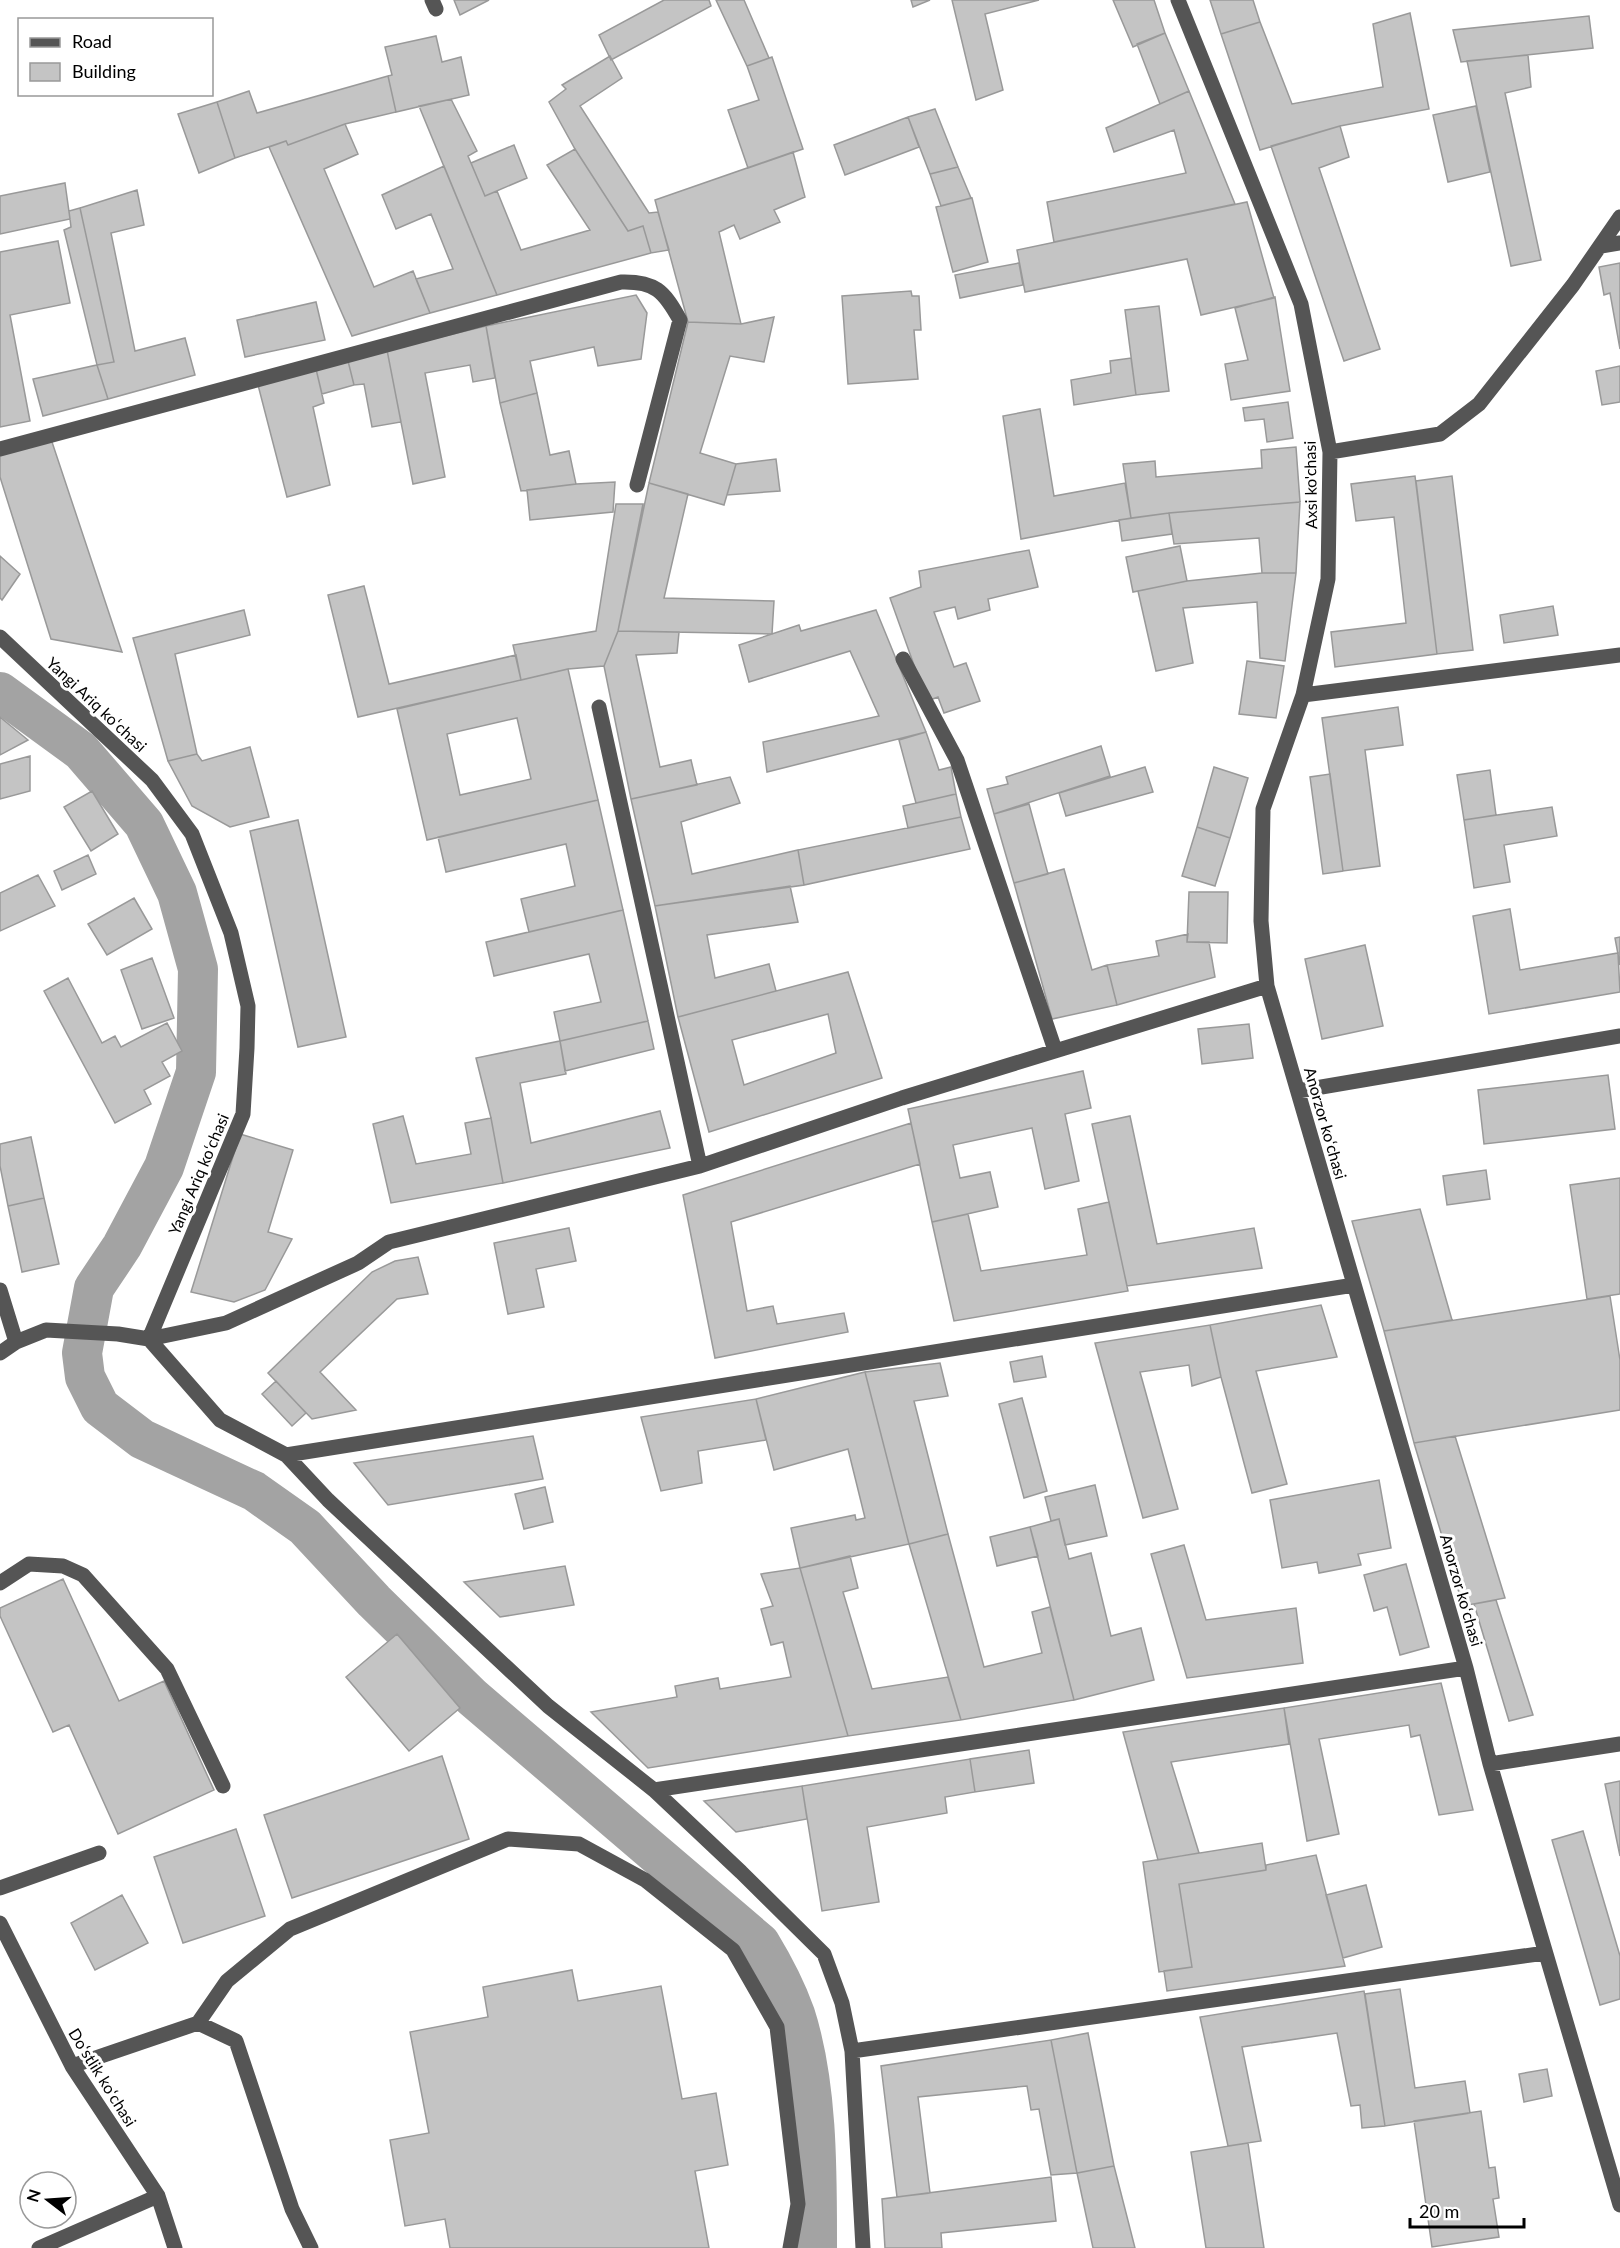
<svg xmlns="http://www.w3.org/2000/svg" width="1620" height="2248" font-family="Lato,sans-serif">
  <style>
    .lines { fill: none; stroke-linecap: round; stroke-linejoin: round }
    .canal { stroke: #a3a3a3; stroke-width: 40 }
    .building { fill: #c4c4c4; stroke: #999; stroke-width: 1.5; fill-rule: evenodd }
    .minor { stroke: #555; stroke-width: 15 }
    .labels { text-anchor: middle; dominant-baseline: central; stroke-width: 6; stroke-linejoin: round; paint-order: stroke }
    .street-label { font-size: 16px; fill: #000; stroke: #fff }
  </style>
  <rect width="100%" height="100%" fill="#fff"/>
  <g class="lines">
    <path class="canal" d="M0 692 81 751 144 824 177 893 198 969 196 1072 164 1167 122 1246 94 1288 82 1353 85 1377 100 1407 142 1439 254 1491 305 1527 374 1601 472 1697 760 1943C774 1966 786 1989 795 2014 818 2085 817 2174 817 2248"/>
  </g>
  <path class="building" d="M454 0H489L460 15Z
    M664 0H709L711 6 611 60 599 35Z
    M716 0H744L769 58 747 66Z
    M911 0H930L913 7Z
    M952 0H1039L985 14 1003 90 976 100Z
    M1113 0H1154L1165 33 1133 47Z
    M1210 0H1253L1260 22 1221 34Z
    M1410 13 1429 109 1340 126 1260 150 1221 34 1260 22 1292 104 1383 87 1373 24Z
    M1589 16 1593 48 1461 62 1453 30Z
    M1165 33 1189 91 1160 104 1137 44Z
    M436 36 442 62 461 57 469 95 396 112 388 76 392 75 385 47Z
    M1528 55 1531 87 1505 93 1541 260 1511 266 1467 61Z
    M610 56 622 78 580 106 649 213 658 212 669 250 651 253 643 226 628 231 575 149 549 102 566 89 562 85Z
    M772 57 803 149 748 168 728 110 759 100 747 66Z
    M388 76 396 112 345 124 288 145 286 141 235 158 217 102 249 91 257 113Z
    M1189 91 1235 204 1054 242 1047 202 1186 173 1174 130 1114 152 1106 128Z
    M451 99 477 151 468 156 485 196 497 191 521 250 590 230 547 165 575 149 628 231 643 226 651 253 497 295 419 106Z
    M217 102 235 158 199 173 178 114Z
    M1476 106 1490 172 1448 182 1433 115Z
    M935 109 958 167 930 174 908 117Z
    M908 117 919 147 845 175 834 145Z
    M345 124 358 154 324 169 374 287 413 271 430 313 352 336 269 147 286 141 288 145Z
    M1340 126 1349 157 1319 168 1380 349 1344 361 1271 146Z
    M514 145 527 178 485 196 471 163Z
    M793 152 805 197 774 210 780 222 740 239 734 225 719 232 741 324 688 322 655 200Z
    M444 166 497 295 430 313 416 279 453 269 431 214 396 229 382 195Z
    M958 167 971 198 941 206 930 174Z
    M65 183 70 219 0 234V196Z
    M137 190 144 225 111 233 135 351 185 338 195 375 108 399 97 365 114 362 80 208Z
    M972 198 988 262 953 272 936 207Z
    M1247 202 1274 298 1201 315 1187 259 1025 292 1017 250Z
    M80 208 114 362 97 365 64 230 71 227 69 211Z
    M58 241 70 303 10 315 30 421 0 427V252Z
    M1019 263 1023 285 960 298 955 275Z
    M1620 263V349L1610 293 1604 295 1599 267Z
    M911 291 912 296H919L921 330H914L918 379 848 384 842 296Z
    M636 295 647 313 641 359 598 366 594 347 530 361 537 393 500 403 486 326Z
    M1275 297 1290 391 1231 400 1225 364 1248 360 1235 308Z
    M316 302 325 340 245 357 237 320Z
    M1159 306 1169 391 1136 395 1125 310Z
    M774 317 764 362 730 356 700 453 736 464 724 505 649 483 688 322 741 324Z
    M486 326 495 378 473 382 470 365 425 373 445 477 413 484 387 350Z
    M387 350 401 422 372 427 364 384 354 385 348 361Z
    M1131 358 1136 395 1074 405 1071 380 1111 373 1110 361Z
    M348 361 354 385 322 394 316 369Z
    M97 365 108 399 43 416 33 379Z
    M1620 366V402L1602 405 1596 371Z
    M316 369 324 403 313 407 330 485 287 497 258 385Z
    M537 393 550 455 569 451 576 484 521 491 500 403Z
    M1288 402 1293 438 1267 442 1264 419 1245 421 1243 408Z
    M1040 409 1054 496 1125 483 1131 518 1021 539 1003 416Z
    M51 439 122 652 51 639 0 477V453Z
    M1296 447 1300 502 1169 513 1131 518 1123 464 1155 461 1156 477 1262 468 1261 450Z
    M776 459 780 491 727 495 736 464Z
    M1415 476 1437 654 1335 667 1331 632 1406 623 1394 517 1356 521 1351 484Z
    M1452 476 1473 650 1437 654 1416 481Z
    M615 482 613 512 530 520 527 490 576 484Z
    M649 483 688 494 664 598 774 601 772 634 618 631Z
    M1300 502 1296 573H1262L1259 538 1174 544 1169 513Z
    M616 504H643L618 631 604 666 568 669 521 680 513 645 596 631Z
    M1169 513 1172 534 1122 541 1119 520Z
    M1180 546 1187 581 1133 592 1126 557Z
    M1029 550 1038 587 988 599 990 610 958 619 955 607 934 612 954 667 966 663 980 701 944 713 938 697 930 700 919 679 890 598 921 587 919 571Z
    M0 556 20 574 2 600 0 598Z
    M1262 573H1296L1285 661 1260 658 1257 602 1183 608 1193 663 1156 671 1138 591 1187 581Z
    M364 586 389 684 516 655 521 680 358 717 328 595Z
    M1553 606 1558 635 1504 643 1500 615Z
    M244 610 250 635 175 654 197 754 168 761 133 638Z
    M876 610 926 732 767 772 763 742 879 716 850 651 749 682 739 645 799 625 801 631Z
    M618 631 679 632 677 653 636 655 660 767 691 760 697 785 631 799 604 666Z
    M1247 661 1284 666 1276 718 1239 714Z
    M568 669 598 800 427 840 397 709ZM517 718 531 779 460 795 447 734Z
    M1398 707 1403 745 1365 750 1380 866 1343 871 1322 718Z
    M0 717 28 740 0 755Z
    M926 732 939 770 951 767 956 794 916 803 899 740Z
    M1101 746 1110 776 994 814 987 789 1008 784 1006 777Z
    M250 747 269 817 230 827 192 806 168 761 197 754 202 761Z
    M30 756V791L0 799V764Z
    M1145 767 1153 792 1066 816 1059 793Z
    M1214 767 1248 778 1230 838 1197 827Z
    M1490 770 1496 815 1464 820 1457 775Z
    M1330 774 1343 871 1323 874 1310 777Z
    M730 777 740 803 681 822 692 874 798 850 804 885 655 906 631 799Z
    M92 791 118 834 91 851 64 807Z
    M956 794 961 817 908 828 903 806Z
    M598 800 623 910 529 932 521 899 575 886 566 844 446 872 438 837Z
    M1029 804 1048 874 1014 883 994 814Z
    M1552 807 1557 836 1504 845 1510 882 1474 888 1464 820Z
    M961 817 970 849 804 885 798 850Z
    M298 820 346 1037 298 1047 250 831Z
    M1197 827 1230 838 1215 886 1182 876Z
    M88 855 96 874 62 890 54 871Z
    M1064 869 1092 970 1107 965 1117 1005 1052 1019 1014 883Z
    M38 875 55 906 0 931V893Z
    M790 886 798 922 707 935 715 978 769 964 776 991 678 1017 655 906Z
    M1189 892H1228L1227 943 1187 942Z
    M134 898 152 929 107 955 88 924Z
    M1510 909 1520 970 1618 953 1620 992 1489 1014 1473 916Z
    M623 910 648 1021 560 1041 554 1012 601 1002 589 954 494 976 486 942Z
    M1188 934 1187 942H1209L1215 977 1117 1005 1107 965 1159 956 1156 941Z
    M1620 937V965L1615 938Z
    M1365 945 1383 1026 1322 1039 1305 959Z
    M152 958 174 1018 142 1029 121 970Z
    M848 972 882 1078 709 1132 678 1017ZM828 1014 836 1053 744 1085 732 1040Z
    M68 978 102 1043 115 1036 121 1047 167 1023 182 1051 162 1062 170 1076 144 1090 151 1104 115 1123 44 991Z
    M648 1021 654 1049 565 1071 560 1041Z
    M1249 1024 1253 1058 1202 1064 1198 1029Z
    M560 1041 566 1074 520 1083 531 1143 660 1111 670 1148 503 1183 491 1118 476 1058Z
    M1083 1071 1091 1108 1065 1114 1079 1181 1045 1189 1032 1128 953 1145 960 1178 990 1172 998 1207 932 1222 908 1109Z
    M1608 1075 1615 1129 1484 1144 1478 1090Z
    M403 1116 416 1164 471 1154 465 1123 491 1118 503 1183 391 1203 373 1124Z
    M1130 1116 1157 1244 1254 1228 1262 1268 1127 1286 1092 1124Z
    M911 1123 920 1164 731 1222 747 1311 773 1306 777 1324 844 1313 848 1332 715 1358 683 1195Z
    M240 1134 293 1150 268 1232 292 1239 265 1290 234 1302 191 1292Z
    M31 1137 44 1198 8 1206 0 1166V1144Z
    M1486 1170 1490 1199 1447 1205 1443 1176Z
    M1620 1178V1294L1587 1299 1570 1185Z
    M44 1198 59 1264 22 1272 8 1206Z
    M1109 1202 1128 1291 954 1321 932 1222 968 1214 981 1271 1087 1255 1078 1209Z
    M1420 1209 1452 1320 1384 1331 1352 1221Z
    M569 1228 576 1261 536 1269 544 1307 508 1314 494 1243Z
    M418 1257 428 1294 397 1299 320 1372 356 1410 312 1419 268 1373 372 1272 395 1261Z
    M1610 1296 1620 1360V1410L1414 1443 1384 1331Z
    M1321 1305 1337 1357 1256 1371 1287 1484 1252 1493 1221 1377 1210 1325Z
    M1210 1325 1221 1377 1192 1386 1189 1365 1140 1372 1178 1509 1143 1518 1095 1343Z
    M1042 1356 1046 1377 1014 1382 1010 1362Z
    M940 1363 948 1396 914 1401 948 1534 909 1544 865 1372Z
    M865 1372 909 1544 800 1568 791 1528 855 1515 856 1520 865 1518 848 1449 774 1470 756 1399Z
    M276 1381 306 1413 292 1426 262 1394Z
    M1022 1398 1047 1491 1024 1498 999 1404Z
    M756 1399 766 1440 698 1451 702 1483 661 1491 641 1417Z
    M533 1436 543 1479 388 1505 354 1463Z
    M1455 1436 1505 1598 1463 1606 1414 1443Z
    M1379 1480 1391 1548 1358 1554 1361 1565 1319 1573 1317 1562 1282 1568 1270 1500Z
    M1095 1485 1107 1536 1065 1545 1059 1519 1051 1521 1045 1497Z
    M545 1487 553 1522 524 1529 515 1494Z
    M1059 1519 1069 1559 1091 1553 1111 1636 1141 1628 1154 1680 1074 1700 1030 1527Z
    M1030 1527 1038 1556 997 1566 990 1537Z
    M948 1534 984 1667 1042 1653 1032 1612 1050 1607 1074 1700 961 1720 909 1544Z
    M1184 1545 1206 1620 1296 1608 1303 1663 1187 1678 1151 1554Z
    M850 1556 858 1588 843 1592 872 1689 948 1677 961 1720 848 1736 800 1568Z
    M1406 1564 1429 1647 1400 1655 1387 1607 1374 1611 1364 1575Z
    M565 1566 574 1605 500 1617 464 1582Z
    M800 1568 848 1736 648 1768 591 1712 677 1697 675 1686 718 1678 720 1689 791 1677 783 1642 771 1645 761 1609 773 1606 761 1574Z
    M63 1579 119 1701 164 1681 214 1790 118 1834 69 1725 53 1732 0 1616V1608Z
    M1496 1600 1533 1715 1509 1721 1474 1604Z
    M397 1634 460 1708 409 1751 346 1677Z
    M1441 1683 1473 1810 1439 1815 1420 1735 1411 1737 1409 1725 1319 1739 1339 1834 1307 1841 1284 1708Z
    M1284 1708 1289 1744 1171 1762 1199 1853 1158 1860 1123 1732Z
    M1029 1750 1034 1783 975 1792 970 1759Z
    M442 1756 469 1839 292 1898 264 1815Z
    M970 1759 975 1792 945 1797 947 1813 867 1827 879 1902 822 1911 802 1786Z
    M1620 1781V1856L1605 1784Z
    M802 1786 807 1819 736 1832 704 1801Z
    M236 1829 265 1916 183 1943 154 1857Z
    M1583 1831 1620 1956V1999L1600 2005 1552 1840Z
    M1262 1843 1266 1870 1179 1884 1192 1967 1159 1972 1143 1862Z
    M1316 1855 1345 1966 1167 1991 1164 1971 1192 1967 1179 1884 1266 1870V1865Z
    M1366 1885 1382 1947 1343 1958 1326 1895Z
    M122 1895 148 1943 95 1970 71 1923Z
    M572 1970 578 2001 661 1986 682 2099 716 2093 728 2165 695 2171 709 2248H450L445 2219 405 2226 390 2140 429 2133 410 2032 488 2017 483 1987Z
    M1400 1989 1415 2088 1465 2081 1470 2113 1385 2126 1365 1994Z
    M1364 1991 1385 2126 1362 2128 1360 2105 1351 2106 1337 2033 1242 2047 1261 2141 1228 2146 1200 2017Z
    M1088 2033 1114 2166 1077 2173 1051 2040Z
    M1051 2040 1077 2173 1051 2175 1039 2109 1031 2110 1027 2086 918 2097 930 2193 897 2197 881 2066Z
    M1547 2069 1552 2096 1524 2102 1519 2074Z
    M1481 2111 1489 2168 1495 2167 1499 2198 1493 2199 1499 2237 1432 2247 1414 2121Z
    M1248 2143 1264 2248H1206L1191 2152Z
    M1114 2166 1135 2248H1093L1077 2173Z
    M1051 2177 1056 2221 941 2233 942 2248H885L882 2199Z"/>
  <g class="lines">
    <path class="minor" d="M432 0 436 9
      M1178 0 1301 304 1330 452 1328 579 1303 695 1263 809 1261 921 1267 986 1466 1668 1490 1764 1620 2205
      M1601 246 1620 243
      M0 449 621 282C655 281 664 291 680 320L637 485
      M1330 452 1440 434 1479 404 1573 285 1620 217
      M0 637 152 780 192 834 231 933 248 1006 247 1048 243 1114 149 1339
      M903 659 957 760 1055 1050
      M1303 695 1620 655
      M599 707 700 1166
      M1298 1091 1620 1036
      M0 1290 16 1342
      M149 1339 220 1420 286 1455 328 1500 548 1706 654 1790 741 1872 824 1954 842 2003 852 2051 863 2248
      M0 1353 16 1342 46 1330 118 1334 149 1339 226 1323 358 1263 389 1242 700 1166 902 1098 1267 986
      M286 1455 1354 1285
      M0 1583 29 1564 63 1566 83 1575 167 1669 223 1786
      M1490 1764 1620 1744
      M654 1790 1466 1668
      M0 1888 99 1853
      M0 1923 72 2066 158 2196 175 2248
      M198 2023 236 2041 292 2209 311 2248
      M852 2051 1545 1953
      M72 2066 198 2023 227 1981 290 1929 508 1839 579 1844 645 1880 733 1950 777 2027 798 2204 790 2248
      M39 2248 158 2196"/>
  </g>
  <g class="labels">
    <g class="street-label">
      <text transform="translate(1310 485) rotate(-91)">Axsi ko'chasi</text>
      <text transform="translate(97 704) rotate(43)">Yangi Ariq koʻchasi</text>
      <text transform="translate(1326 1123) rotate(74)">Anorzor koʻchasi</text>
      <text transform="translate(198 1174) rotate(-67)">Yangi Ariq koʻchasi</text>
      <text transform="translate(1462 1590) rotate(74)">Anorzor koʻchasi</text>
      <text transform="translate(103 2077) rotate(58)">Doʻstlik koʻchasi</text>
    </g>
  </g>
  <rect x="18" y="18" width="195" height="78" fill="#ffffff" stroke="#999999" stroke-width="1.5"/>
  <rect x="30" y="38" width="30" height="9" fill="#555555" stroke="#999999" stroke-width="1.5"/>
  <text x="72" y="48" font-size="18" fill="#000000">Road</text>
  <rect x="30" y="63" width="30" height="18" fill="#c4c4c4" stroke="#999999" stroke-width="1.5"/>
  <text x="72" y="78" font-size="18" fill="#000000">Building</text>
  <g transform="translate(48 2200) rotate(287)"><circle r="28" fill="#ffffff" stroke="#999999" stroke-width="1.5"/>
  <path d="M0-4.5L10 22L0 15L-10 22Z" fill="#000000"/>
  <text y="-9" font-size="16" font-weight="bold" text-anchor="middle" fill="#000000">N</text>
  </g>
  <path d="M1410 2218v9h114v-9" fill="none" stroke="#000000" stroke-width="3"/>
  <text x="1419" y="2218" font-size="18" fill="#000000" stroke="#ffffff" stroke-width="4.5" paint-order="stroke">20 m</text>
</svg>
